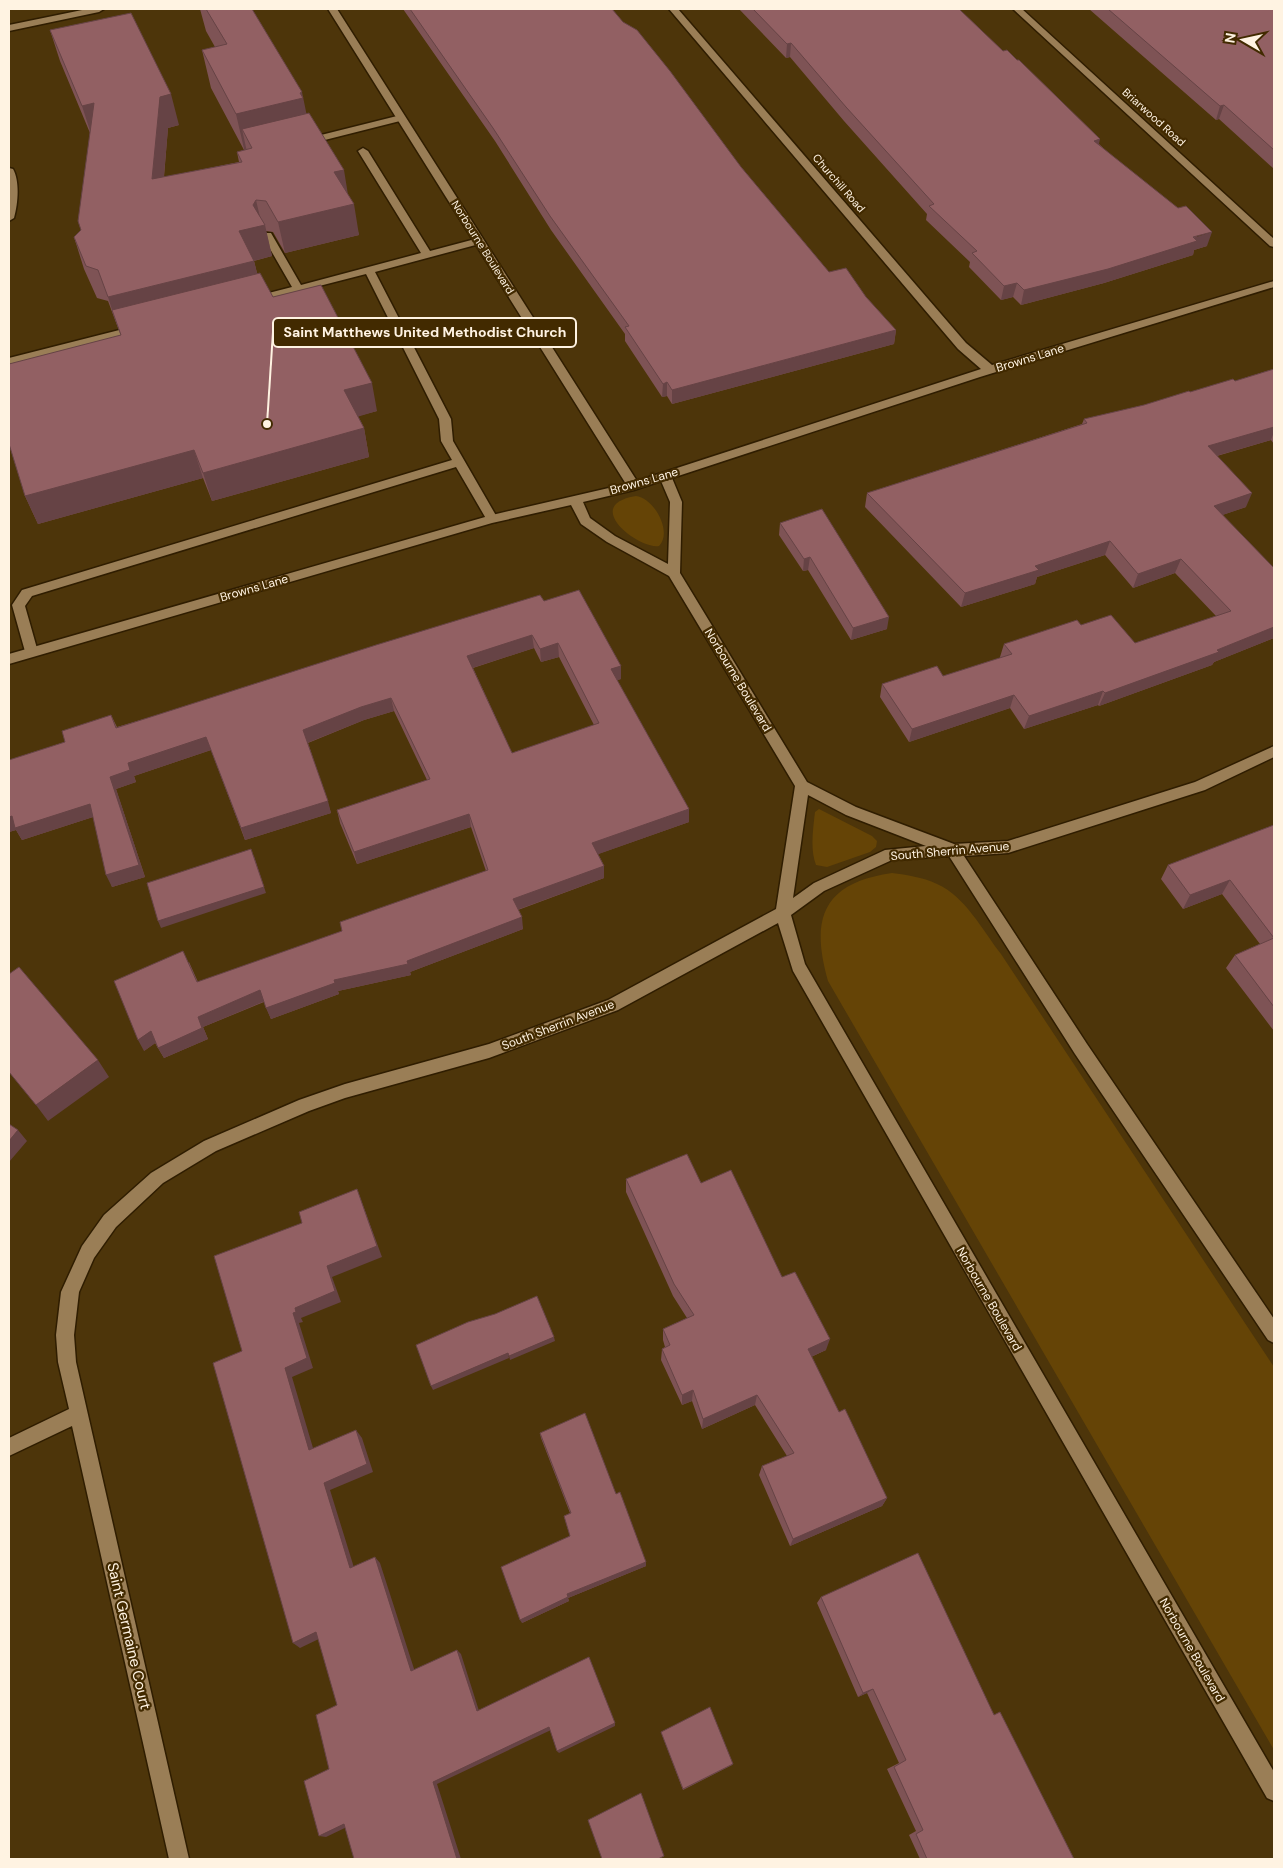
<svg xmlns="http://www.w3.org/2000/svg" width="1283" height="1868" font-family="'DM Sans',sans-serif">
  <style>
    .green { fill: #654406 }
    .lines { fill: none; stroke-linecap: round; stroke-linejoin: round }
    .lane-casing { stroke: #2f1d00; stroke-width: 3 }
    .street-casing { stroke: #2f1d00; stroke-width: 3 }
    .lane { fill: #9a7e56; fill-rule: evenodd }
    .street { fill: #9a7e56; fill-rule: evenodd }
    .wall { fill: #7e5355; fill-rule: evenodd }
    .shaded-wall { fill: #664345 }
    .building { fill: #926063; stroke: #664345; fill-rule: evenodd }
    .labels { text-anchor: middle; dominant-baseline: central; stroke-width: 4.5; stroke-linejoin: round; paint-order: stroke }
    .far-street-label { font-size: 11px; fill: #fff3e2; stroke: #422a00 }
    .street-label { font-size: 12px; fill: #fff3e2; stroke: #422a00 }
    .near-street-label { font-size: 15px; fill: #fff3e2; stroke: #422a00 }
    .leader { fill: none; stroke: #fff3e2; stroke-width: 2 }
    .callout-dot { fill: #fff3e2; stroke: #422a00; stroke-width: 2 }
    .callout { fill: #422a00; stroke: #fff3e2; stroke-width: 2 }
    .callout-label { font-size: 14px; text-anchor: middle; font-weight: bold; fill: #fff3e2 }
  </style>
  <rect width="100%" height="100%" fill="#4d350a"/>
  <path class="green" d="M636 496C654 498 673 532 659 546 640 550 580 505 636 496Z
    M819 809 872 836 877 841 876 847 870 852 827 867 816 865C810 850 813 829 815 812Z
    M892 873C907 875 922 877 937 884 965 896 983 931 1001 954L1274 1367V1750L828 981C810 918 823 883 892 873Z"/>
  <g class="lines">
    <g class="lane-casing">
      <path id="lane" d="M401 115 404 116V120L305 145 300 142 301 140Z
        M363 148 368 151 430 251 479 238 484 241 483 243 375 272 451 419 453 441 498 519 496 522H488L456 467 32 596 25 606 38 652 36 655H26L12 605 22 590 452 460 441 441 439 419 366 274 253 303 247 300 249 298 292 287 262 235 263 233H271L301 285 421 253 358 151Z
        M139 325 145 329 143 332 9 366V358Z"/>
    </g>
    <g class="street-casing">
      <path id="street" d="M87 9H104L99 12 9 31V25Z
        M328 9H337L637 481 981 369 958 349 669 9H678L966 343 992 365 1274 281V287L980 377 672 478 682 502 680 573 807 782 856 807 954 844 1008 841 1195 782 1274 746V757L1205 790 1008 853 964 856 1087 1044 1274 1319V1343L1268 1340 1075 1054 949 856 892 860 824 891 791 915 805 964 1274 1772V1801L1267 1798 793 971 778 923 618 1010 489 1058 345 1098 309 1111 216 1151 163 1183 116 1227 94 1258 79 1292 74 1335 76 1362 189 1859H169L72 1426 9 1456V1438L69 1409 58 1362 56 1335 61 1292 82 1246 104 1215 151 1173 204 1141 299 1100 345 1084 489 1044 608 1000 776 909 795 786 669 576 607 542 581 524 571 505 492 523 9 664V654L492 515 626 484ZM661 481 670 502 668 564 615 536 590 518 583 502 634 490ZM808 795 846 815 926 846 885 850 814 883 793 898Z
        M1013 9H1022L1274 239V247L1270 246Z
        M9 168 13 169C20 181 18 204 14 218L9 221Z"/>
    </g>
    <use href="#lane" class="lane"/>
    <use href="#street" class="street"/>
  </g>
  <path class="wall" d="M200 9H252L348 195 359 235 285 253 273 232 266 231 272 256 254 261 257 273 273 297 377 411 358 416 364 428 369 457 212 501 203 478 38 524 25 496 121 336 108 301 97 298 84 269 74 237 81 230 90 133 60 61 50 30 179 125 168 128 164 177 239 162 237 152 244 150 211 88 202 50 215 47 206 31Z
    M403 9H612L741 167 829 272 866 297 896 330 894 344 672 404 667 396 662 397 625 341V334L551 230 495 141Z
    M739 9H959L1099 144 1207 246 1194 250 1193 255 1104 283 1021 305 1013 297 1001 300 969 267 970 262 926 220 927 214 844 121 790 57 786 58Z
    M1089 9H1274V169L1219 119 1216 120Z
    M1274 369V444L1271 440 1217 456 1246 507 1222 515 1274 568V638L1214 662 1212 665 1099 706 1098 705 1024 729 1010 708 909 742 880 697 882 684 943 676 1000 658V657L1004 644 1081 625 1135 643 1216 616 1175 573 1133 588 1105 555 1037 577 1035 584 961 607 865 507 867 493 1082 424 1084 419 1144 405 1190 392 1235 381Z
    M780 523 887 629 851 640 808 570 803 571 779 535Z
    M544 601 621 679 617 680 689 809V822L598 854 604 866V878L518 910 523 929 410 972 411 975 338 991 339 994 271 1019 264 1002 203 1027 208 1039 164 1058 155 1043 144 1051 189 962 198 982 342 931 486 871 471 827 357 864 340 823 337 810 427 780 394 711 364 720 308 743 331 813 245 840 211 750 134 776 136 782 116 789 145 877 112 887 93 817 22 840 16 830 9 832V760L65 742 111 715 117 727ZM534 648 541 662 559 657 594 725 512 753 473 668Z
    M1274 825V1031L1226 968 1235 955 1260 944 1222 894 1183 909 1161 879 1168 865Z
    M626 1179 701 1183 782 1277 826 1350 811 1357 839 1412 887 1498 882 1506 790 1546 759 1475 762 1466 787 1456 755 1405 702 1429 692 1401 682 1405 661 1360 662 1349 665 1347 663 1340V1329L687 1318 673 1296 626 1192Z
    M540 1433 616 1494 646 1566 568 1598 569 1601 522 1623 570 1536 564 1516 570 1513 541 1438Z
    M821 1597 994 1715 1000 1712 1074 1859H920L909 1835 916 1831 887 1769 899 1763 867 1693 858 1697 817 1603Z
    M661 1732 732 1765 683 1790Z"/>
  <path class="shaded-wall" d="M791 43 790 57 786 58 787 44Z
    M302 92 310 131 242 129 247 152 245 153 236 114Z
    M171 94 179 125 168 128 161 210 152 179 160 97Z
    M94 103 92 137 82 106Z
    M1224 105 1219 119 1216 120 1220 106Z
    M1100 139 1097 153 1094 141Z
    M344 170 349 201 334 172Z
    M256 200 262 226 265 225 272 256 246 263 239 231Z
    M354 204 359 235 285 253 278 222Z
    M1212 232 1207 246 1194 250 1193 255 1104 283 1021 305 1024 290Z
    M254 261 262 293 112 310 118 329 108 297Z
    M1017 283 1013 297 1001 300 1004 286Z
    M896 330 894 344 672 404V390Z
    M667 382V396L662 397 663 384Z
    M372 383 377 411 350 419 344 390Z
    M1274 427V432L1271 440 1202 460 1208 446Z
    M364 428 369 457 212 501 203 473Z
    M194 450 203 478 38 524 25 496Z
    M1252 493 1246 507 1208 520 1214 506Z
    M1110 541 1105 555 1037 577 1035 584 961 607 965 593 1035 566Z
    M810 557 808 570 803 571 804 559Z
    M1181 559 1175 573 1133 588 1138 574Z
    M889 617 887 629 851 640 853 628Z
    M1274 627V638L1214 662 1212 665 1099 706 1105 693 1217 650Z
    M532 635 534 648 469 669 467 656Z
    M558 643 559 657 541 662 540 649Z
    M621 666V679L611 682V669Z
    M1103 691 1098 705 1024 729 1029 716Z
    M1014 695 1010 708 909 742 912 729Z
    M391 698 394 711 364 720 307 743 303 730 361 707Z
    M206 737 211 750 134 776 136 782 116 789 145 877 112 887 106 875 110 777 128 763Z
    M328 801 331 813 245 840 241 828Z
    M90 804 96 816 22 840 16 830 9 832V817L12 816Z
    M689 809V822L593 856 592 843Z
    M469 814 471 827 357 864 354 852Z
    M254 856 266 893 161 928 158 921Z
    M604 866V878L514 911 513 899Z
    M1230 880 1222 894 1183 909 1190 895Z
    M522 917 523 929 410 972 407 961Z
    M408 964 411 975 338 991 339 994 271 1019 266 1008 334 980Z
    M260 990 265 1001 203 1027 208 1039 164 1058 158 1048 198 1017Z
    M151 1031 157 1042 144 1051 138 1040Z
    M98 1060 109 1077 48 1121 36 1105Z
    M18 1130 27 1141 9 1162V1141Z
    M357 1189 382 1257 332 1277 341 1302 301 1318 303 1322 299 1323 313 1368 292 1377 316 1458 309 1450 285 1368 293 1313 295 1308 327 1266Z
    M554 1337 555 1341 510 1360 509 1356Z
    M830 1339 826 1350 804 1360 808 1349Z
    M508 1353 509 1358 433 1390 431 1386Z
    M693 1390 692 1401 682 1405V1395Z
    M757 1395 755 1405 702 1429 703 1419Z
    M356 1430 362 1438 373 1472 330 1490 356 1574 350 1568 324 1483Z
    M887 1498 882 1506 790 1546 793 1539Z
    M375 1557 380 1563 416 1675 411 1671Z
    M646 1562V1566L568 1598 569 1601 522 1623 520 1620 567 1594Z
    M316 1632 323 1637 300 1648 293 1643Z
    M457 1650 461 1654 480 1714 477 1711Z
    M873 1689 867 1693 858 1697 863 1693Z
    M615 1723V1726L559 1753 557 1751Z
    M549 1727 551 1730 437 1784 461 1859H457L433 1782Z
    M344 1824 351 1825 326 1837 319 1836Z"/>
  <path class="building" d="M206 9H252L302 92 300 93 303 98 236 114 202 50 227 44Z
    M410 9H612L623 22 637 30 670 71 741 167 829 272 846 268 866 297 896 330 672 390 667 382 663 384 625 327 629 326 550 216 493 128Z
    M753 9H959L1003 51 1007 50 1017 60H1019L1100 139 1094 141 1178 208 1186 206 1212 232 1193 237 1197 241 1108 269 1024 290 1017 283 1004 286 972 253 977 251 929 206 934 204 846 107 791 43 787 44Z
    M1108 9H1274V150L1224 105 1220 106Z
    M131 13 171 94 160 97 152 179 242 162 237 152 252 148 242 129 309 113 344 170 334 172 354 204 278 222 266 201 256 200 253 205 265 225 239 231 254 261 108 297 98 270 86 266 74 237 81 230 78 221 94 103 82 106 50 30Z
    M260 273 273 297 321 285 372 383 344 390 364 428 203 473 194 450 25 496 9 444V364L121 335 112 310Z
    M1274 369V427L1208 446 1252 493 1214 506 1274 568V627L1217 650 1219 652 1105 693 1103 691 1029 716 1014 695 912 729 882 684 937 666 943 676 1012 654 1004 644 1077 620 1081 625 1111 615 1135 643 1231 611 1181 559 1138 574 1110 541 1035 566 1039 570 965 593 867 493 1087 423 1084 419 1144 405 1189 391 1190 392 1233 379 1235 381Z
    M822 509 889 617 853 628 810 557 804 559 780 523Z
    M579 590 621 666 611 669 689 809 592 843 604 866 513 899 522 917 407 961 408 964 334 980 335 983 266 1008 260 990 198 1017 202 1028 158 1048 151 1031 138 1040 114 981 183 951 197 982 342 931 340 922 488 870 469 814 354 852 337 810 430 779 391 698 361 707 303 730 328 801 241 828 206 737 128 763 130 770 110 777 139 865 106 875 90 804 15 828 12 816 9 817V760L65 742 62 731 111 715 116 728 376 645 540 595 544 601ZM532 635 540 649 558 643 599 723 512 753 467 656Z
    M1274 825V938L1230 880 1190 895 1168 865Z
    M251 849 264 887 158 921 147 883Z
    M1274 938V1007L1235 955Z
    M19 967 98 1060 36 1105 9 1072V974Z
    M9 1124 18 1130 9 1141Z
    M687 1154 701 1183 731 1170 782 1277 795 1272 830 1339 808 1349 839 1412 845 1409 887 1498 793 1539 762 1466 794 1453 757 1395 703 1419 693 1390 682 1395 662 1349 670 1345 663 1329 694 1315 674 1284 626 1179Z
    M357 1189 377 1246 327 1266 335 1291 295 1308 296 1312 293 1313 307 1358 285 1368 309 1450 356 1430 367 1464 324 1483 350 1568 375 1557 411 1671 457 1650 477 1711 589 1657 615 1723 557 1751 549 1727 433 1782 457 1859H354L344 1824 319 1836 304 1781 329 1769 316 1715 337 1705 316 1632 293 1643 213 1363 242 1351 214 1256 302 1223 299 1212Z
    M537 1296 554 1337 509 1356 508 1353 431 1386 416 1345 468 1322 495 1314Z
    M585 1413 616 1494 620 1492 646 1562 567 1594 568 1597 520 1620 501 1567 570 1536 564 1516 571 1513 540 1433Z
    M918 1553 994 1715 1000 1712 1074 1859H927L916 1834 923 1830 894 1767 906 1760 873 1689 863 1693 821 1597Z
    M710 1707 733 1764 683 1789 661 1732Z
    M641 1793 664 1856 658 1859H602L588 1820Z"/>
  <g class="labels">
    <g class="far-street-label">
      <text transform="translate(1154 117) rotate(42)">Briarwood Road</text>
      <text transform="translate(839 183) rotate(49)">Churchill Road</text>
      <text transform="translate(483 247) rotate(58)">Norbourne Boulevard</text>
    </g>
    <g class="street-label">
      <text transform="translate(1030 358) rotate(-17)">Browns Lane</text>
      <text transform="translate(644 481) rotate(-16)">Browns Lane</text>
      <text transform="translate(254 588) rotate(-16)">Browns Lane</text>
      <text transform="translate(738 680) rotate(59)">Norbourne Boulevard</text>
      <text transform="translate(950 851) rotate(-5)">South Sherrin Avenue</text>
      <text transform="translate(558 1025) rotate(-21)">South Sherrin Avenue</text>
      <text transform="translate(989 1299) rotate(60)">Norbourne Boulevard</text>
      <text transform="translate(1192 1650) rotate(60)">Norbourne Boulevard</text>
    </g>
    <g class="near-street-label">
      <text transform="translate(129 1636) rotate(77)">Saint Germaine Court</text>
    </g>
  </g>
  <path class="leader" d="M267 424L273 332"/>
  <circle class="callout-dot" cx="267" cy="424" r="5"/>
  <rect class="callout" x="273" y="318" width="303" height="29" rx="5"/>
  <g class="callout-label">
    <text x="425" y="337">Saint Matthews United Methodist Church</text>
  </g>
  <rect width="1283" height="1868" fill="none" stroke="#fff3e2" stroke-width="20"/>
  <g transform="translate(1243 40) rotate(279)" stroke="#422a00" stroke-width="4" paint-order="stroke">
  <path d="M0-4L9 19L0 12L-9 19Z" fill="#fff3e2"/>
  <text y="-8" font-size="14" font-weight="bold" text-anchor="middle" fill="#fff3e2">N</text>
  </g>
</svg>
